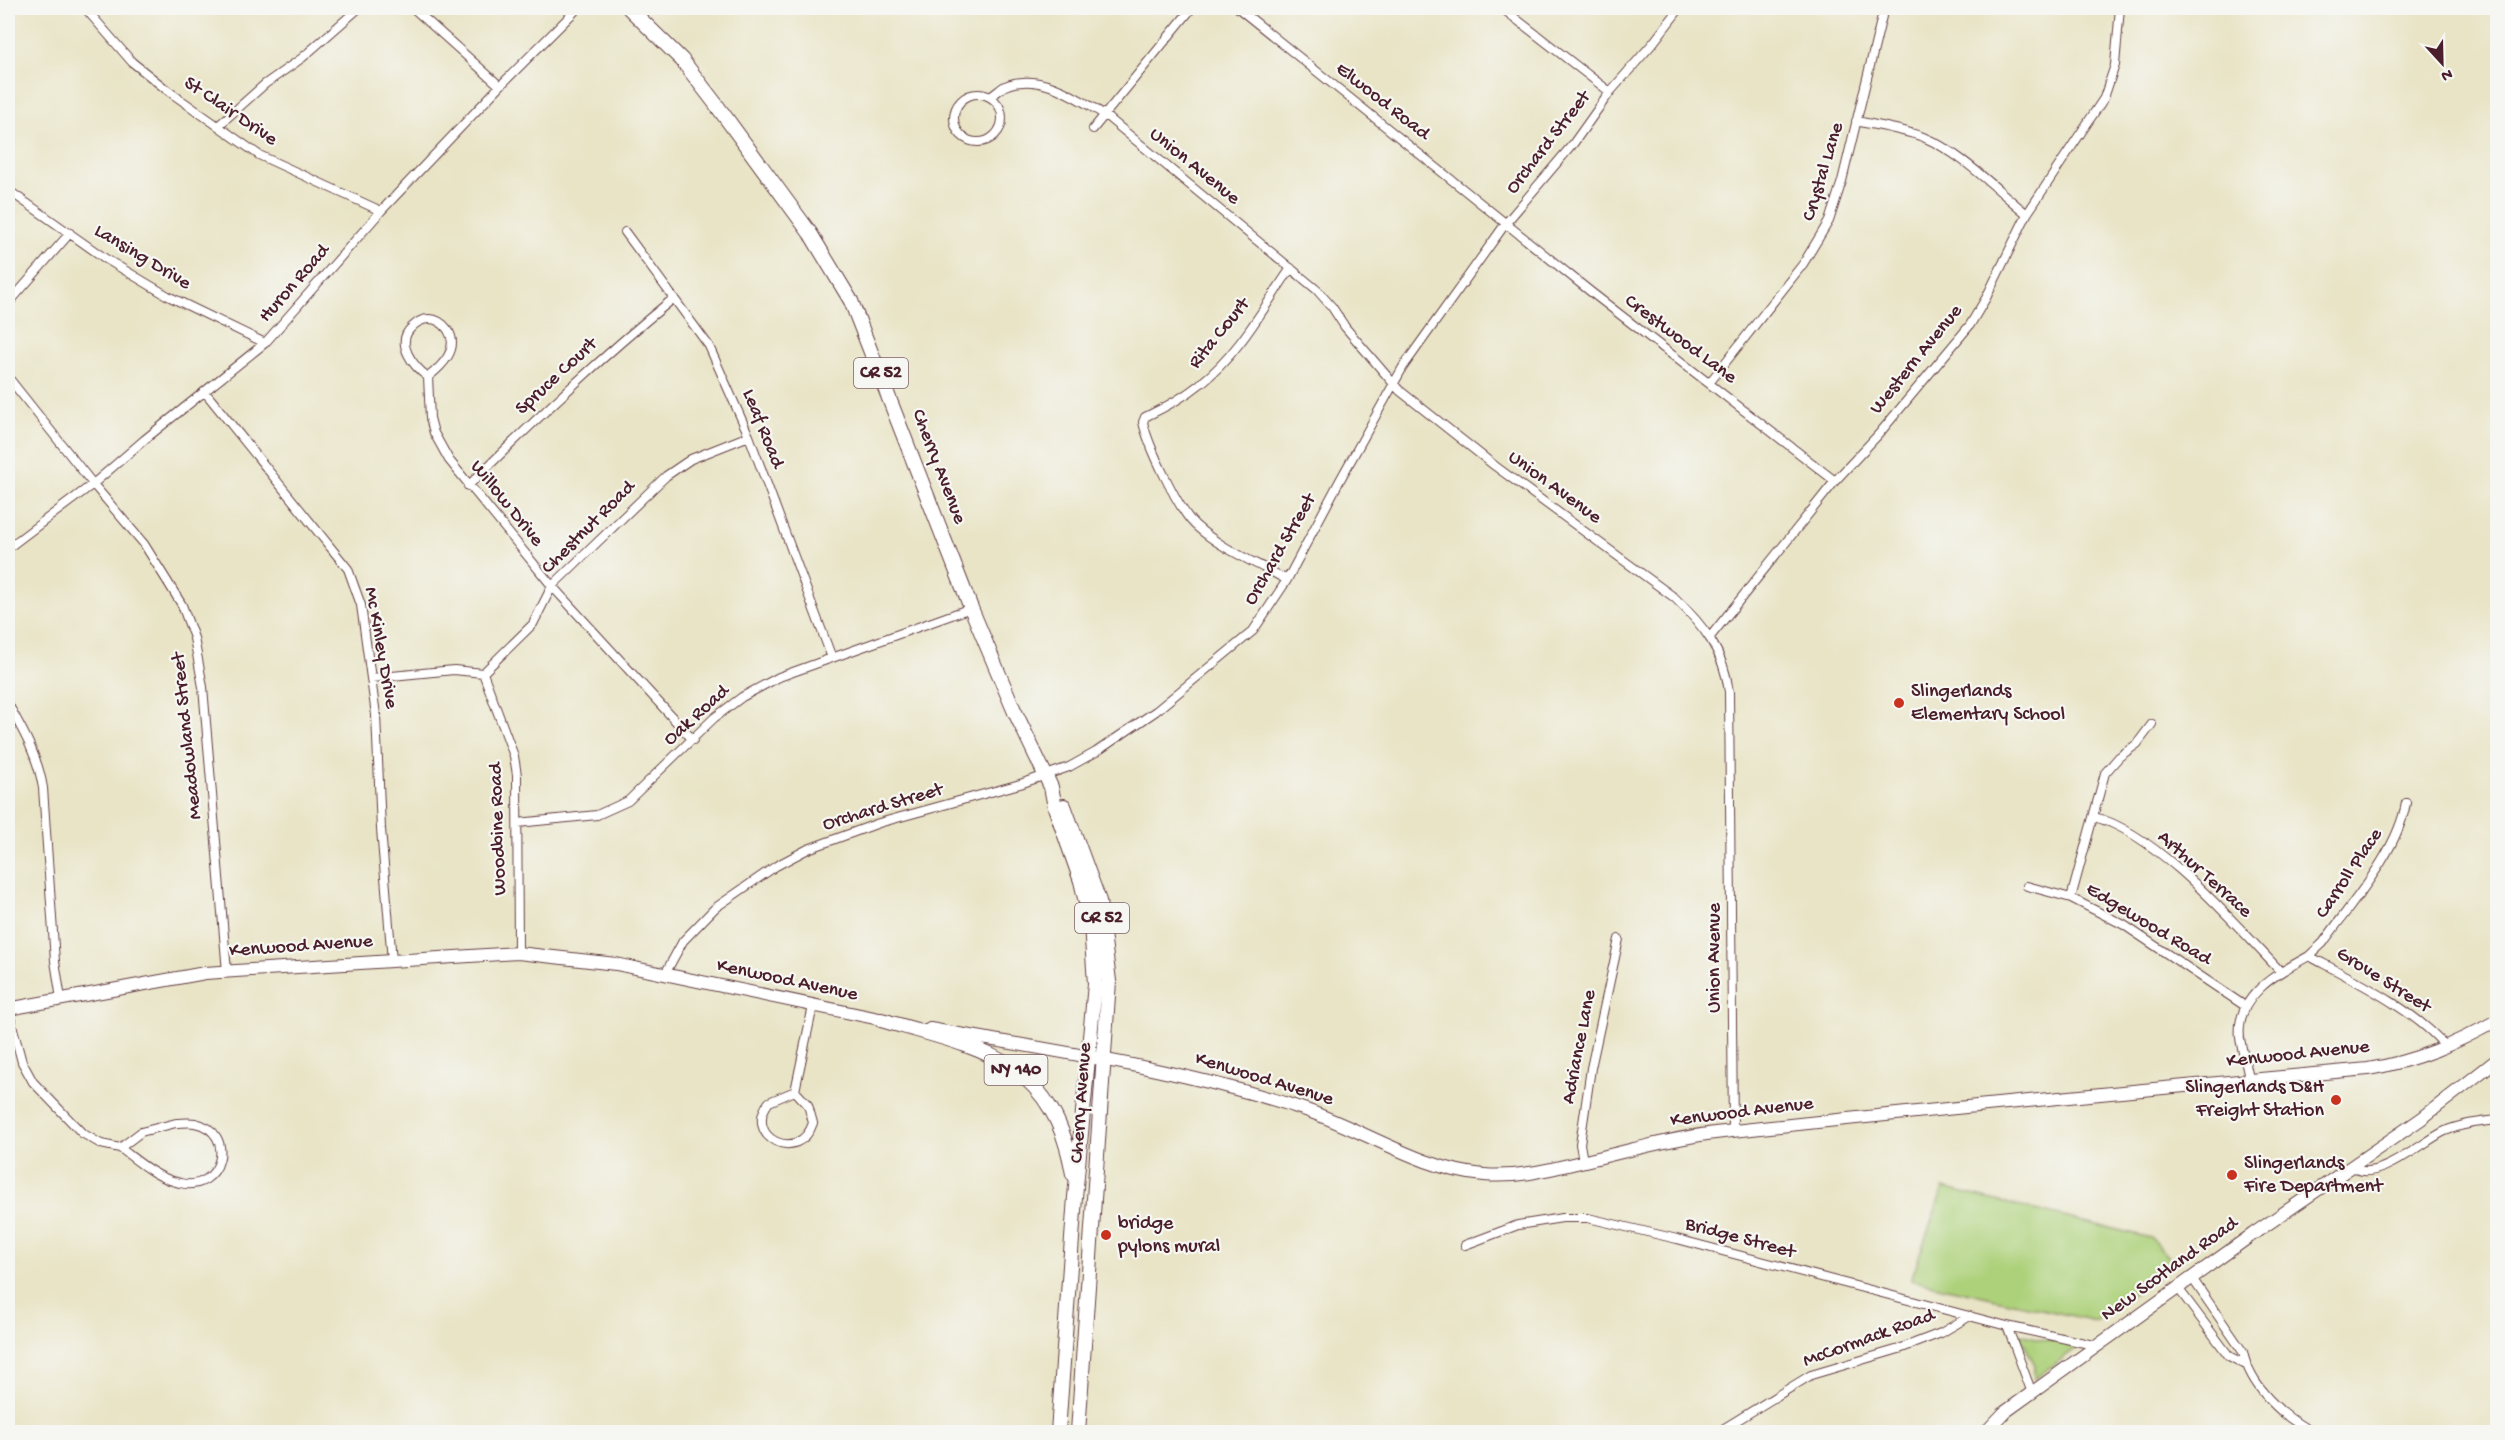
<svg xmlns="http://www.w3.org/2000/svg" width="2505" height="1440" font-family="'Gochi Hand',sans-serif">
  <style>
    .green { fill: #add17a; stroke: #7c7852; stroke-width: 1.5 }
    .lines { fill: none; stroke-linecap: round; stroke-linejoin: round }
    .street-casing { stroke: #623d42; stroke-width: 10 }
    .secondary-casing { stroke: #623d42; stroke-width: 14 }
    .primary-casing { stroke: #623d42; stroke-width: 16 }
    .street { stroke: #fff; stroke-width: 8 }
    .secondary { stroke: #fff; stroke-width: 12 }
    .primary { stroke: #fff; stroke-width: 14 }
    .poi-dot { fill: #c8321e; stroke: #f6f6f2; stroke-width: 2 }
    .labels { text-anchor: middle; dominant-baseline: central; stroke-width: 4.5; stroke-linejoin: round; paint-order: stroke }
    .shield { fill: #f6f6f2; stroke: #7e6067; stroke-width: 1.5 }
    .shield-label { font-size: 18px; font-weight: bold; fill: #4a1f2b }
    .street-label { font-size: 20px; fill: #4a1f2b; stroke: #f6f6f2 }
    .poi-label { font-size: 20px; fill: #4a1f2b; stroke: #f6f6f2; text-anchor: start }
  </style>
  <rect width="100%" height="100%" fill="#f6f6f2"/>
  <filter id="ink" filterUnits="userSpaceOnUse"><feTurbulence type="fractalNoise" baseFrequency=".0167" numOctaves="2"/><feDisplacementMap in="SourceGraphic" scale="12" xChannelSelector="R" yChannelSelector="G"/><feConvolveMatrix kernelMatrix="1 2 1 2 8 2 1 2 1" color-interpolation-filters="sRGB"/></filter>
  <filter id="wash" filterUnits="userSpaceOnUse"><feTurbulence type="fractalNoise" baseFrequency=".008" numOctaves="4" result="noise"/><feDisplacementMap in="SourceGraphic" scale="24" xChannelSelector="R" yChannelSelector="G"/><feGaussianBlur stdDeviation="1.35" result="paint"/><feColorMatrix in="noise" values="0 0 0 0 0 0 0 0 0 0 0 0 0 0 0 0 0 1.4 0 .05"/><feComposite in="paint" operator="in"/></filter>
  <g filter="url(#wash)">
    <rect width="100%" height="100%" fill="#e9e4c6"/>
    <path class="green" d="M1943 1188 2151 1238 2174 1264 2095 1321 1911 1280Z
      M2019 1334 2078 1347 2034 1379V1363Z"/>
  </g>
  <g filter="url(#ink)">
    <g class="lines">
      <g class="street-casing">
        <path id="street" d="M85 8 132 62 167 90 259 155 381 211
          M413 8 500 86
          M1238 8 1591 292 1835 481
          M1502 8 1610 92
          M90 14 98 8
          M954 118a24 24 0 1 1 48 0a24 24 0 1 1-48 0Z
          M990 97C995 94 1000 89 1005 86 1039 71 1077 98 1105 115L1317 290 1332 307 1345 327 1399 390 1495 466 1675 598C1703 625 1724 651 1729 692L1733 1131
          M1856 121C1879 126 1902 129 1923 137 1960 152 1996 189 2027 214
          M218 126 265 84 302 58 359 8
          M1093 129 1192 8
          M8 190 106 259 168 296 265 343
          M625 232 709 346 749 436 832 658
          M8 304 70 233
          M8 377 93 484 144 544 182 605 194 638 203 687 227 972
          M428 377C414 367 394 343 412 327 417 322 422 319 429 319 437 319 443 323 448 330 460 349 442 366 428 377L430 418 434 433 449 460 552 586 693 740
          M1710 382 1803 264 1829 221 1842 181 1884 8
          M205 392 348 569 361 605 376 715 381 829 392 961
          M468 486C534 421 601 357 674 298
          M8 548 93 484 144 440 265 343 381 211 500 86 578 8
          M1287 580C1257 563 1221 549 1195 525 1178 509 1148 445 1143 422L1145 417C1164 408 1183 398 1200 384 1238 355 1264 307 1291 268
          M1710 637 1835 481 1878 435 1970 325 1986 298 2027 214 2104 98 2115 65 2120 8
          M483 673 514 756 517 775 518 953
          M371 678 454 670 483 673 533 624 552 586 666 476 691 459 749 436
          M8 704C24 732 38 757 43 788L55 961 61 999
          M2094 817C2156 832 2236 925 2281 972
          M518 823 597 815 628 801 714 718 742 697 779 677 971 608
          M2027 886 2071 898 2124 925 2245 1006
          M2071 898 2105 773 2119 757 2137 744 2152 724
          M2309 956 2323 943C2352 902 2397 853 2406 803
          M665 974 683 941 715 908 776 866 808 849 879 823 1020 784 1069 767 1096 752 1156 711 1253 631 1287 580 1340 480 1403 367 1506 223 1573 144 1610 92 1653 43 1680 8
          M8 1010 22 1062 33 1082 82 1133 101 1144 120 1148
          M2249 1080C2247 1065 2242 1052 2240 1038 2235 995 2278 973 2309 956 2352 979 2416 1010 2446 1047
          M795 1091 808 1105 813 1123C799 1165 742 1137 769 1102Z
          M795 1091 813 1006
          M176 1123C182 1123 189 1122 195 1123 238 1132 222 1193 180 1183 156 1178 139 1162 120 1148L141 1132Z
          M1583 1161 1580 1144 1591 1068 1619 939
          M2353 1166C2372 1186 2423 1142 2443 1132 2460 1124 2479 1122 2498 1120
          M1465 1245 1518 1225 1562 1218H1588L1677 1239 2007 1326 2098 1346
          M2192 1278 2243 1352C2250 1386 2282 1417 2313 1432
          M2178 1288 2229 1356 2246 1365
          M2007 1326 2032 1393
          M1718 1432 1811 1375 1899 1349 1941 1333 1970 1316"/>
      </g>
      <g class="secondary-casing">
        <path id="secondary" d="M8 1009 205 973 518 953 616 964 889 1021
          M930 1029C1054 1051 1177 1068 1297 1107 1358 1126 1421 1170 1484 1175 1519 1178 1551 1169 1585 1161 1628 1151 1672 1138 1715 1133 1932 1109 2150 1089 2368 1069 2417 1061 2455 1044 2498 1020
          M1986 1432 2005 1412 2253 1234 2421 1119 2498 1059"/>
      </g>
      <g class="primary-casing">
        <path id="primary" d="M629 8 682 60 715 103 810 233 851 301 971 608 1014 710 1051 787 1055 807 1081 881 1091 924 1095 984 1075 1197 1058 1432
          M1064 806 1099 901 1109 981 1078 1432
          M881 1020C979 1048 1053 1058 1073 1174"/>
      </g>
      <use href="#street" class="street"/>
      <use href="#secondary" class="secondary"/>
      <use href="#primary" class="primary"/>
    </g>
  </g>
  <g class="poi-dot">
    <circle cx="1899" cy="703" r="6"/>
    <circle cx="2336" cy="1100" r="6"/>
    <circle cx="2232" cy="1175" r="6"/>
    <circle cx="1106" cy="1235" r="6"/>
  </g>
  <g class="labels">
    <g class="shield">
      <rect x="854" y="358" width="54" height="30" rx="4.5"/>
      <rect x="1075" y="903" width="54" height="30" rx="4.5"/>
      <rect x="984.5" y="1055" width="63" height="30" rx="4.5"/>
    </g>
    <g class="shield-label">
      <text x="881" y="373">CR 52</text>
      <text x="1102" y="918">CR 52</text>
      <text x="1016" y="1070">NY 140</text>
    </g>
    <g class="street-label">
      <text transform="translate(1382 102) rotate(38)">Elwood Road</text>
      <text transform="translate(230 112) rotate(34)">St Clair Drive</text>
      <text transform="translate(1549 143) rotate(-52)">Orchard Street</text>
      <text transform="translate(1194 167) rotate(39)">Union Avenue</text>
      <text transform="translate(1824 172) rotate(-73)">Crystal Lane</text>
      <text transform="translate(142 258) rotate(31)">Lansing Drive</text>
      <text transform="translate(295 284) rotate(-49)">Huron Road</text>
      <text transform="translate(1220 334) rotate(-51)">Rita Court</text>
      <text transform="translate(1680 340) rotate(37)">Crestwood Lane</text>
      <text transform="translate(1917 360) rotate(-51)">Western Avenue</text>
      <text transform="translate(557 377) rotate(-43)">Spruce Court</text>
      <text transform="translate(762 429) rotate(68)">Leaf Road</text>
      <text transform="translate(938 467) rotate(69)">Cherry Avenue</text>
      <text transform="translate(1554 488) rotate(36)">Union Avenue</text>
      <text transform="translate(506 504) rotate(51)">Willow Drive</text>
      <text transform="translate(589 528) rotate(-45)">Chestnut Road</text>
      <text transform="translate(1281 550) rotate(-60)">Orchard Street</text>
      <text transform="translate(380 648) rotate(80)">Mc Kinley Drive</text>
      <text transform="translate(697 716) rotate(-42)">Oak Road</text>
      <text transform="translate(188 736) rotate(-96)">Meadowland Street</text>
      <text transform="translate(883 808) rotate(-17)">Orchard Street</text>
      <text transform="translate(499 829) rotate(-92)">Woodbine Road</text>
      <text transform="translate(2350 874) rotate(-56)">Carroll Place</text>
      <text transform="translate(2204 875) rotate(42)">Arthur Terrace</text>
      <text transform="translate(2148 925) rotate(31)">Edgewood Road</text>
      <text transform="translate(301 947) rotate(-4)">Kenwood Avenue</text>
      <text transform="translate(1715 958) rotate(-90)">Union Avenue</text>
      <text transform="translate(787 981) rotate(12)">Kenwood Avenue</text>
      <text transform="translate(2383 981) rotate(32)">Grove Street</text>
      <text transform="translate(1580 1047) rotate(-79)">Adriance Lane</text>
      <text transform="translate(2298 1055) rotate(-6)">Kenwood Avenue</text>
      <text transform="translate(1264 1080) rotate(17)">Kenwood Avenue</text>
      <text transform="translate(1082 1103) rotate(-86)">Cherry Avenue</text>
      <text transform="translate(1742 1113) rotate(-7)">Kenwood Avenue</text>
      <text transform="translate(1740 1239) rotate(15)">Bridge Street</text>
      <text transform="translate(2170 1270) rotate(-36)">New Scotland Road</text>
      <text transform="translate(1869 1339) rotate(-20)">McCormack Road</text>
    </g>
    <g class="poi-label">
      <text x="1911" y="692">Slingerlands<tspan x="1911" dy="23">Elementary School</tspan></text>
      <text x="2324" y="1088" text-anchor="end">Slingerlands D&amp;H<tspan x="2324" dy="23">Freight Station</tspan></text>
      <text x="2244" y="1164">Slingerlands<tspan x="2244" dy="23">Fire Department</tspan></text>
      <text x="1118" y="1224">bridge<tspan x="1118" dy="23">pylons mural</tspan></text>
    </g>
  </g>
  <rect width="2505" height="1440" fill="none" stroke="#f6f6f2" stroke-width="30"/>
  <g transform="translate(2442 63) rotate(158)" stroke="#f6f6f2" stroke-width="4.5" paint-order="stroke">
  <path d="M0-4.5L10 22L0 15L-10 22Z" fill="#4a1f2b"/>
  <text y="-9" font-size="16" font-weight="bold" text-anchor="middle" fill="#4a1f2b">N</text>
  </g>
</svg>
